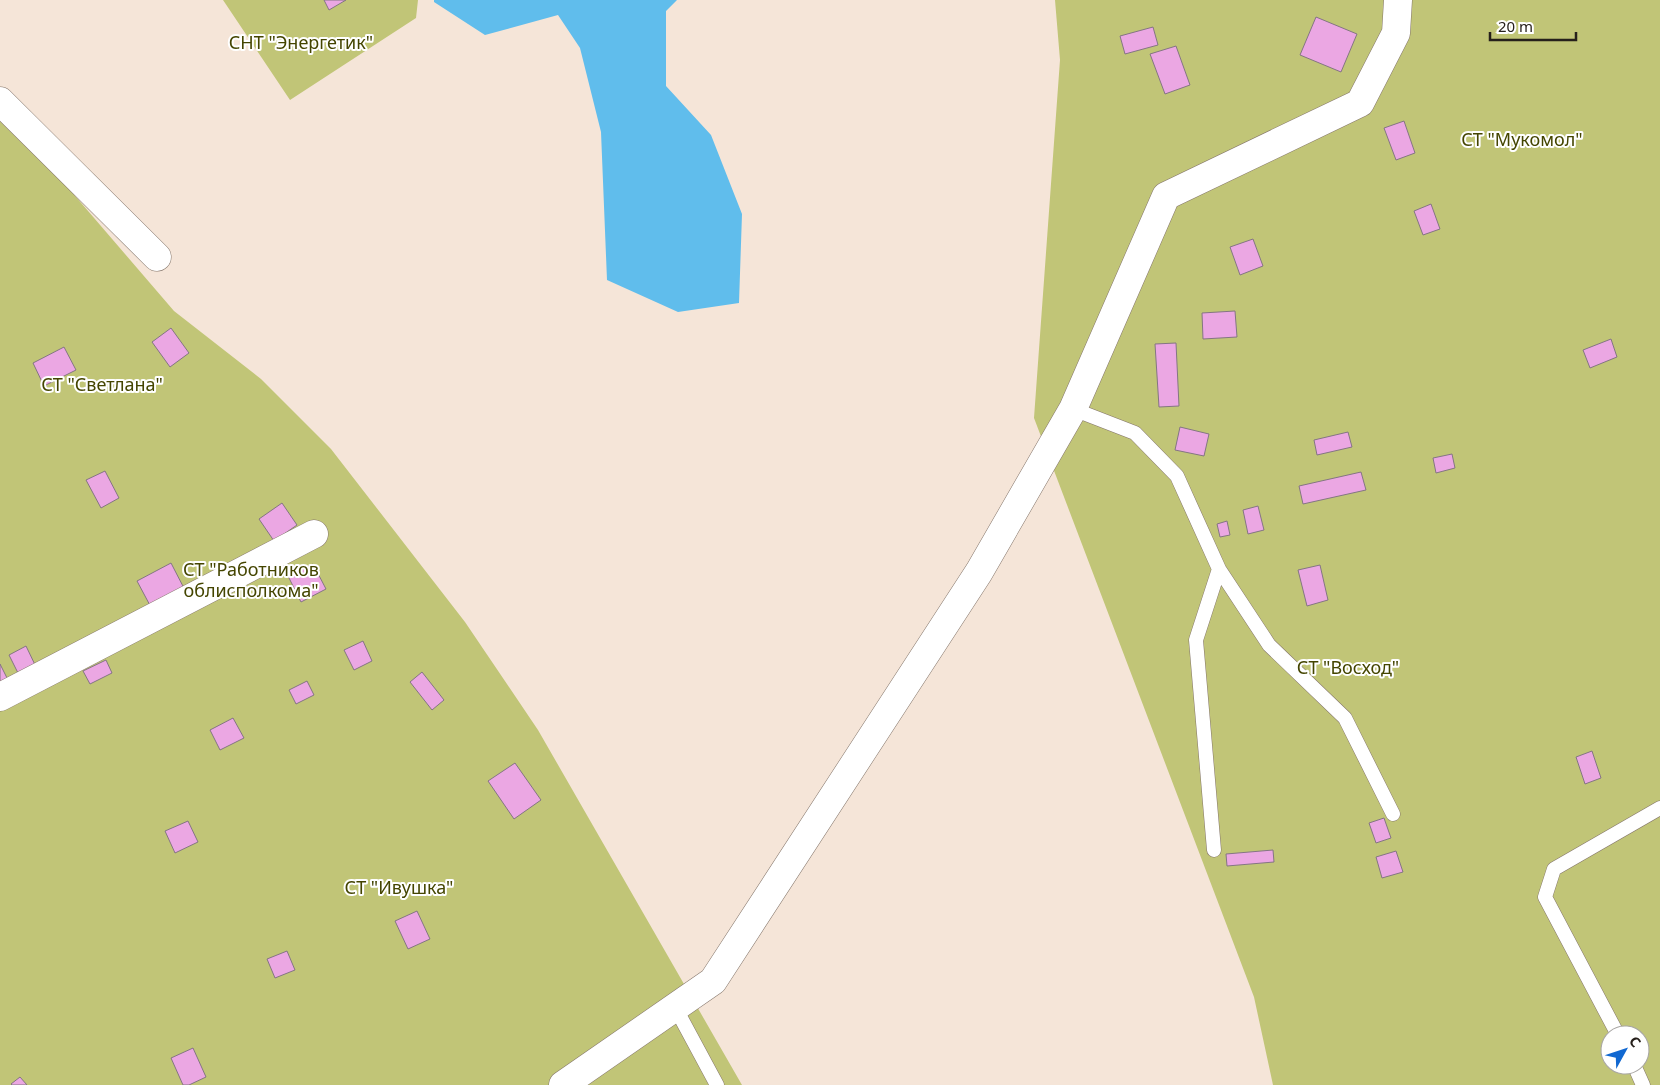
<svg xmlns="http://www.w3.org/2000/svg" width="1660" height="1085" font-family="'Noto Sans',sans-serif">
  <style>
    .green { fill: #c1c577; fill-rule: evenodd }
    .water { fill: #60bdec }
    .building { fill: #eba7e3; stroke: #847682 }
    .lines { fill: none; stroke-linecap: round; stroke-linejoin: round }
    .service-casing { stroke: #85766b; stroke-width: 15 }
    .minor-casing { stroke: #85766b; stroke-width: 29 }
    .service { stroke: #fff; stroke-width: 14 }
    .minor { stroke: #fff; stroke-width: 28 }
    .labels { text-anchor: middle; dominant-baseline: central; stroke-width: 4; stroke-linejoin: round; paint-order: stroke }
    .park-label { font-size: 18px; fill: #444500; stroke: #fff }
  </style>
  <rect width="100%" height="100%" fill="#f5e5d8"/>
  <path class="green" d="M223 0H418L416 18 290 100Z
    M1055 0H1660V1085H1273L1254 997 1034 418 1060 60ZM1610 1035H1640V1065H1610Z
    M0 121 70 190 174 311 261 379 331 449 465 622 538 730 742 1085H0Z"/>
  <path class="water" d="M434 0H677L666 11V86L711 135 742 214 739 303 678 312 607 280 601 132 580 48 558 15 485 35 434 2Z"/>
  <path class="building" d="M324 0H346L329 10Z
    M1316 17 1357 34 1341 72 1300 55Z
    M1153 27 1158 45 1125 54 1120 36Z
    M1176 46 1190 85 1165 94 1150 54Z
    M1404 121 1415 153 1396 160 1384 128Z
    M1431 204 1440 229 1423 235 1414 211Z
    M1253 239 1263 266 1240 275 1230 247Z
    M1235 311 1237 337 1203 339 1202 313Z
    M171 328 189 353 170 367 152 342Z
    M1611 339 1617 357 1590 368 1583 350Z
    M1176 343 1179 406 1159 407 1155 344Z
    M64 347 76 370 44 386 33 363Z
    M1180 427 1209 434 1204 456 1175 450Z
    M1348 432 1352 447 1317 455 1314 440Z
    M1452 454 1455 468 1436 473 1433 458Z
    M105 471 119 498 101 508 86 480Z
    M1361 472 1366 490 1303 504 1299 486Z
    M282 503 297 525 274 541 259 519Z
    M1258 506 1264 530 1248 534 1243 510Z
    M1227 521 1230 535 1220 537 1217 524Z
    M171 563 187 594 153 611 137 581Z
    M313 564 326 589 301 602 288 576Z
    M1320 565 1328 600 1307 606 1298 570Z
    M363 641 372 661 354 670 344 650Z
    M26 646 38 671 21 679 9 655Z
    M106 660 112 673 90 684 83 671Z
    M0 664 8 680 0 684Z
    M422 672 444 700 432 710 410 682Z
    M307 681 314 695 296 704 289 690Z
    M233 718 244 738 220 750 210 730Z
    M1592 751 1601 778 1585 784 1576 757Z
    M515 763 541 800 514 819 488 781Z
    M1384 818 1391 838 1376 843 1369 823Z
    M188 821 198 842 175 853 165 831Z
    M1273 850 1274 862 1227 866 1226 854Z
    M1396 851 1403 872 1382 878 1376 857Z
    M417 911 430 939 408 949 395 921Z
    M287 951 295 970 275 978 267 959Z
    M193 1048 206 1077 189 1085H183L171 1058Z
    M20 1077 27 1085H12L11 1084Z"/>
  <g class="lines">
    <g class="service-casing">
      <path id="service" d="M1073 409 1135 433 1177 476 1219 569 1196 640 1214 850
        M1219 569 1269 645 1345 718 1393 814
        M675 1007 717 1085
        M1618 1035 1545 897 1554 869 1660 808
        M1634 1065 1643 1085"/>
    </g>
    <g class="minor-casing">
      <path id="minor" d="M0 101 157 257
        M0 697 314 534
        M563 1085 713 981 979 572 1073 409 1166 196 1360 103 1396 33 1398 0"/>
    </g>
    <use href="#service" class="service"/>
    <use href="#minor" class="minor"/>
  </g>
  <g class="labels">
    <g class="park-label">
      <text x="301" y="42">СНТ "Энергетик"</text>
      <text x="1522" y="139">СТ "Мукомол"</text>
      <text x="102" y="384">СТ "Светлана"</text>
      <text x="251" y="569">СТ "Работников<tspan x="251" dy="21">облисполкома"</tspan></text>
      <text x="1348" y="667">СТ "Восход"</text>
      <text x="399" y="887">СТ "Ивушка"</text>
    </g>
  </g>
  <g transform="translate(1625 1050) rotate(50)"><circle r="24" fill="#ffffff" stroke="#a8a6a4"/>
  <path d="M0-4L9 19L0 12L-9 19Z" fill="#1168d1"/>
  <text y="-8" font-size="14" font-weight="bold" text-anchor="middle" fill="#26201b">С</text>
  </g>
  <path d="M1490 32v8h86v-8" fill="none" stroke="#26201b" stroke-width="2.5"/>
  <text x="1498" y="32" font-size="15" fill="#26201b" stroke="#ffffff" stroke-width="4" paint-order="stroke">20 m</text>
</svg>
